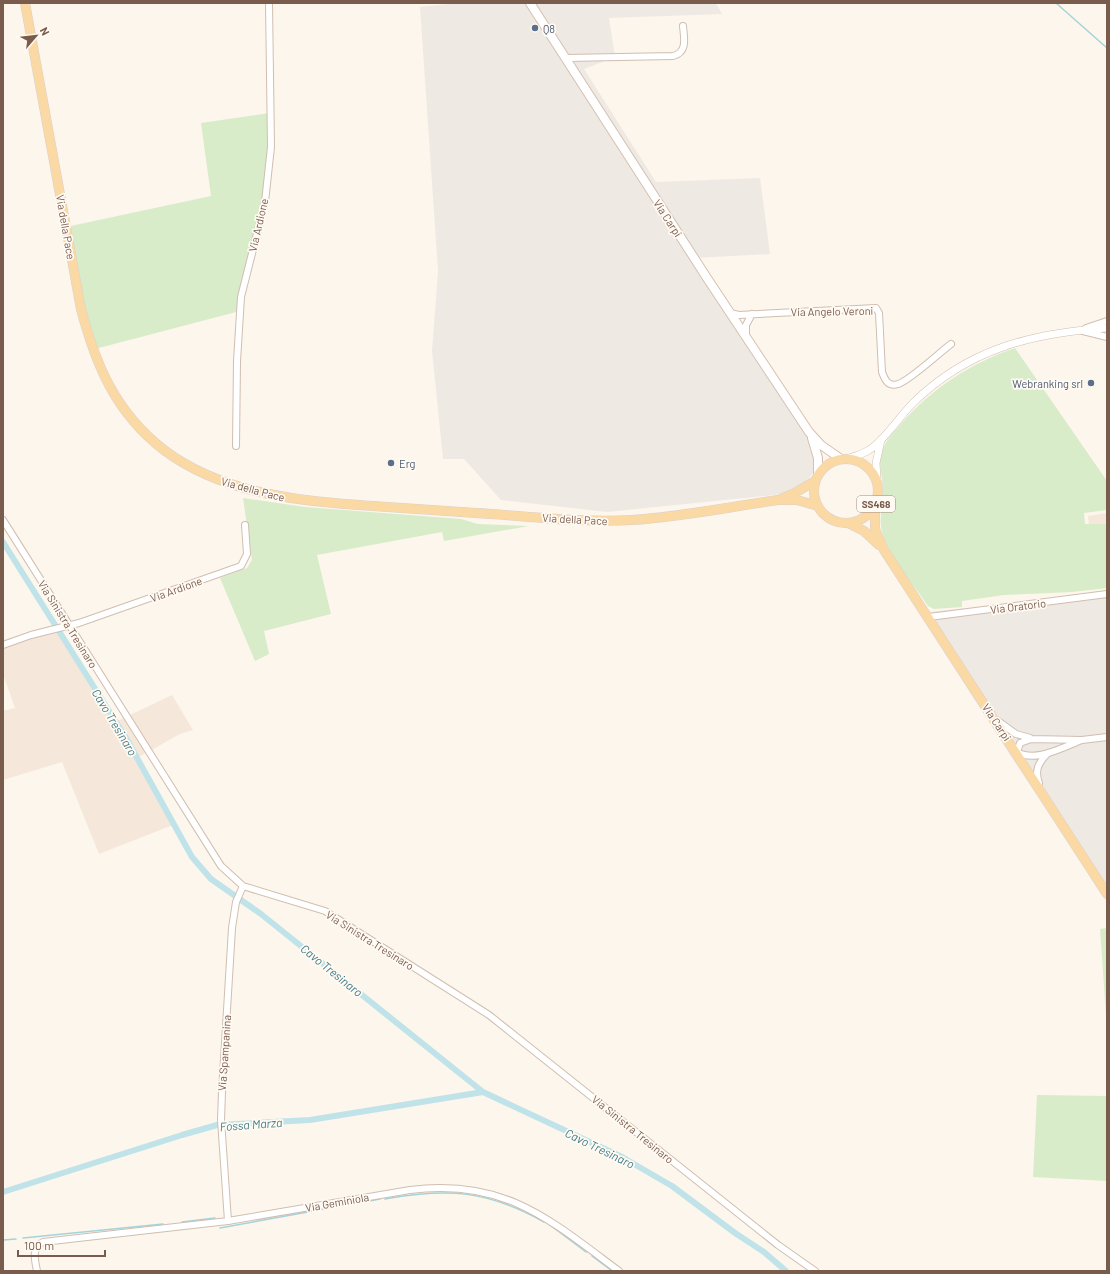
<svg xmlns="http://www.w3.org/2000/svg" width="1110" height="1274" font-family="Barlow,sans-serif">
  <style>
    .residential { fill: #f5e8da }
    .industrial { fill: #efe9e4 }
    .green { fill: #d8ecc9 }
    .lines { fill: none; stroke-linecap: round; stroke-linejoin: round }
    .stream { stroke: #a5d3da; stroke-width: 1.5 }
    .canal { stroke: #bfe3e8; stroke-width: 6 }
    .minor-casing { stroke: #d1beb0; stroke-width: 8 }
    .tertiary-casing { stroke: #d1beb0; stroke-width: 8 }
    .secondary-casing { stroke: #d6c0b0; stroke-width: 10 }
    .primary-casing { stroke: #dad1cd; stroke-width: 10 }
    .minor { stroke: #fff; stroke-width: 6 }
    .tertiary { stroke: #fff; stroke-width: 7 }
    .secondary { stroke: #fff; stroke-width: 8 }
    .primary { stroke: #fbd9a5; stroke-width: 9 }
    .service-dot { fill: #5c6f8a; stroke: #fffaf3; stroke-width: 1.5 }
    .labels { text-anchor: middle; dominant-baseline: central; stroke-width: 3.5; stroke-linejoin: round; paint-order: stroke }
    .shield { fill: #fffaf3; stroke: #a28b7f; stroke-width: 1 }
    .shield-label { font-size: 10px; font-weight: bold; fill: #7a5c4d }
    .service-label { font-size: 11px; fill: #4e5e75; stroke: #fffaf3; text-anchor: start }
    .street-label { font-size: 11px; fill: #7a5c4d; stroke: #fffaf3 }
    .water-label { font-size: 12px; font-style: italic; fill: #437c86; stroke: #fffaf3 }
  </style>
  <rect width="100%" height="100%" fill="#fdf6ec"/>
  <path class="residential" d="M1107 513V549L1091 551 1088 516Z
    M56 624 113 723 172 695 193 730 180 734 137 758 173 825 99 854 62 762 3 780V711L15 708 3 674V640Z"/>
  <path class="industrial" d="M457 3H716L722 14 609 18 615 57 584 69 656 182 760 178 770 254 695 258 808 438 815 455V471L803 485 783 494 607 512 501 500 464 459H443L432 351 438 271 420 7Z
    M1107 594V900L1014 761 919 613Z"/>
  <path class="green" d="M269 113 271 161 240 311 95 349 66 227 211 196 201 123Z
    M1015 348 1107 481V510L1084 513 1085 524H1107V588L1072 592 1004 595 962 601V607L934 609 928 606C914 585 888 555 882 531 878 517 884 504 883 490 883 476 877 464 882 451 886 440 894 432 901 424 932 388 971 363 1015 348Z
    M243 498 305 507 461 519 478 524 529 526 444 541 442 532 317 555 331 614 264 631 269 654 255 661 220 578 247 568 252 560Z
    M1107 928V1030L1100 929Z
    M1037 1095 1107 1096V1181L1033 1177Z"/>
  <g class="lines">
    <path class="stream" d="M1056 3 1107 48
      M385 1199C448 1188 487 1190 544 1222
      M182 1222 215 1218
      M550 1225 586 1252
      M220 1228 380 1199
      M23 1238 163 1224
      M3 1240 16 1239
      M592 1256 612 1271"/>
    <path class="canal" d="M3 542 126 738 192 857 211 879 261 914 483 1092 622 1157 672 1186 735 1233 764 1252 786 1271
      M3 1192 182 1135 217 1125 310 1120 483 1092"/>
    <g class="minor-casing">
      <path id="minor" d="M566 58 673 56C688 52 684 38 683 26
        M730 313 739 315 876 308 879 313 882 372C885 380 888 387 898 384 909 381 939 353 951 344
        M1086 328 1107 321
        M1083 331 1107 337
        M746 336V325L752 314
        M236 446 237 361 241 297 265 202 271 147 269 3
        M3 520 221 866 243 886 325 911 489 1015 778 1245 815 1271
        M929 617 1107 594
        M3 645 31 635 79 623 241 566 247 554 245 525
        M998 721 1016 734 1030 738
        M1082 740C1063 747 1036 763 1017 752L1020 743 1031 739 1082 740 1107 737
        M1039 783C1034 770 1039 762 1048 753
        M228 1221 221 1120 222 1092 232 928 236 902 243 886
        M37 1271C35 1260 31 1248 43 1242L228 1221 410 1190C504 1178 549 1219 619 1271"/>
    </g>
    <g class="tertiary-casing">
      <path id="tertiary" d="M849 458C856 456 863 454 869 450 883 442 900 416 913 403 968 349 1032 333 1107 328
        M877 479 876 463 881 440"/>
    </g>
    <g class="secondary-casing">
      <path id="secondary" d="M530 3 707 278 809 432 821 445 841 459
        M812 438 818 458V474"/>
    </g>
    <g class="primary-casing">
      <path id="primary" d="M25 3 81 309C96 366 116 413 164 450 224 495 301 501 373 506 407 508 442 511 476 513 528 516 580 523 632 520 680 517 729 507 778 500H797L818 506
        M814 491a32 32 0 1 1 64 0a32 32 0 1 1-64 0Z
        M783 498 793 494 815 481
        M875 505V529L884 550 1107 894
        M848 523 864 531 879 545"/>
    </g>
    <use href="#minor" class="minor"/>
    <use href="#tertiary" class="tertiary"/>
    <use href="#secondary" class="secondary"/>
    <use href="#primary" class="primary"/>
  </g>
  <g class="service-dot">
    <circle cx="535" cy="28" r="4"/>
    <circle cx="1091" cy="383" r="4"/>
    <circle cx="391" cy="463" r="4"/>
  </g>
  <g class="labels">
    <rect class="shield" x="857" y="496" width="38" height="16" rx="3"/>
    <g class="shield-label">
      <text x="876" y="504">SS468</text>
    </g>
    <g class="service-label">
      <text x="543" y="28">Q8</text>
      <text x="1083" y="383" text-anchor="end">Webranking srl</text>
      <text x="399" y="463">Erg</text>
    </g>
    <g class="street-label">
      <text transform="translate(668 218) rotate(57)">Via Carpi</text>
      <text transform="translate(258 225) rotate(-77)">Via Ardione</text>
      <text transform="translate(66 227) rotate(80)">Via della Pace</text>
      <text transform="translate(832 311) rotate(-1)">Via Angelo Veroni</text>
      <text transform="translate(253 489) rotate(15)">Via della Pace</text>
      <text transform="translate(575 519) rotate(3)">Via della Pace</text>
      <text transform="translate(176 589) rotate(-20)">Via Ardione</text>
      <text transform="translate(1018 606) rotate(-7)">Via Oratorio</text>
      <text transform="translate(68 624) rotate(58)">Via Sinistra Tresinaro</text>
      <text transform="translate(997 722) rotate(56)">Via Carpi</text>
      <text transform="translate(370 940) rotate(32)">Via Sinistra Tresinaro</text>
      <text transform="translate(224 1053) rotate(-86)">Via Spampanina</text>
      <text transform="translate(633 1129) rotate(39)">Via Sinistra Tresinaro</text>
      <text transform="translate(337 1202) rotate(-10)">Via Geminiola</text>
    </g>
    <g class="water-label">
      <text transform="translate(115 722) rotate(59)">Cavo Tresinaro</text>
      <text transform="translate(332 970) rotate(39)">Cavo Tresinaro</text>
      <text transform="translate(251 1124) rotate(-4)">Fossa Marza</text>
      <text transform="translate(600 1148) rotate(26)">Cavo Tresinaro</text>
    </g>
  </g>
  <rect width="1110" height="1274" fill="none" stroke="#7a5c4d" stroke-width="8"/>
  <g transform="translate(36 36) rotate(62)" stroke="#fffaf3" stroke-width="3" paint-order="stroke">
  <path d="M0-3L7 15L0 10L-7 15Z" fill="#7a5c4d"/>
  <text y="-6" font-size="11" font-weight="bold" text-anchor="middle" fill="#7a5c4d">N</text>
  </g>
  <path d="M18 1250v6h87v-6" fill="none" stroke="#7a5c4d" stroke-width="2"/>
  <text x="24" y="1250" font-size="12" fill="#7a5c4d" stroke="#fffaf3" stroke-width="3" paint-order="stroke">100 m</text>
</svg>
